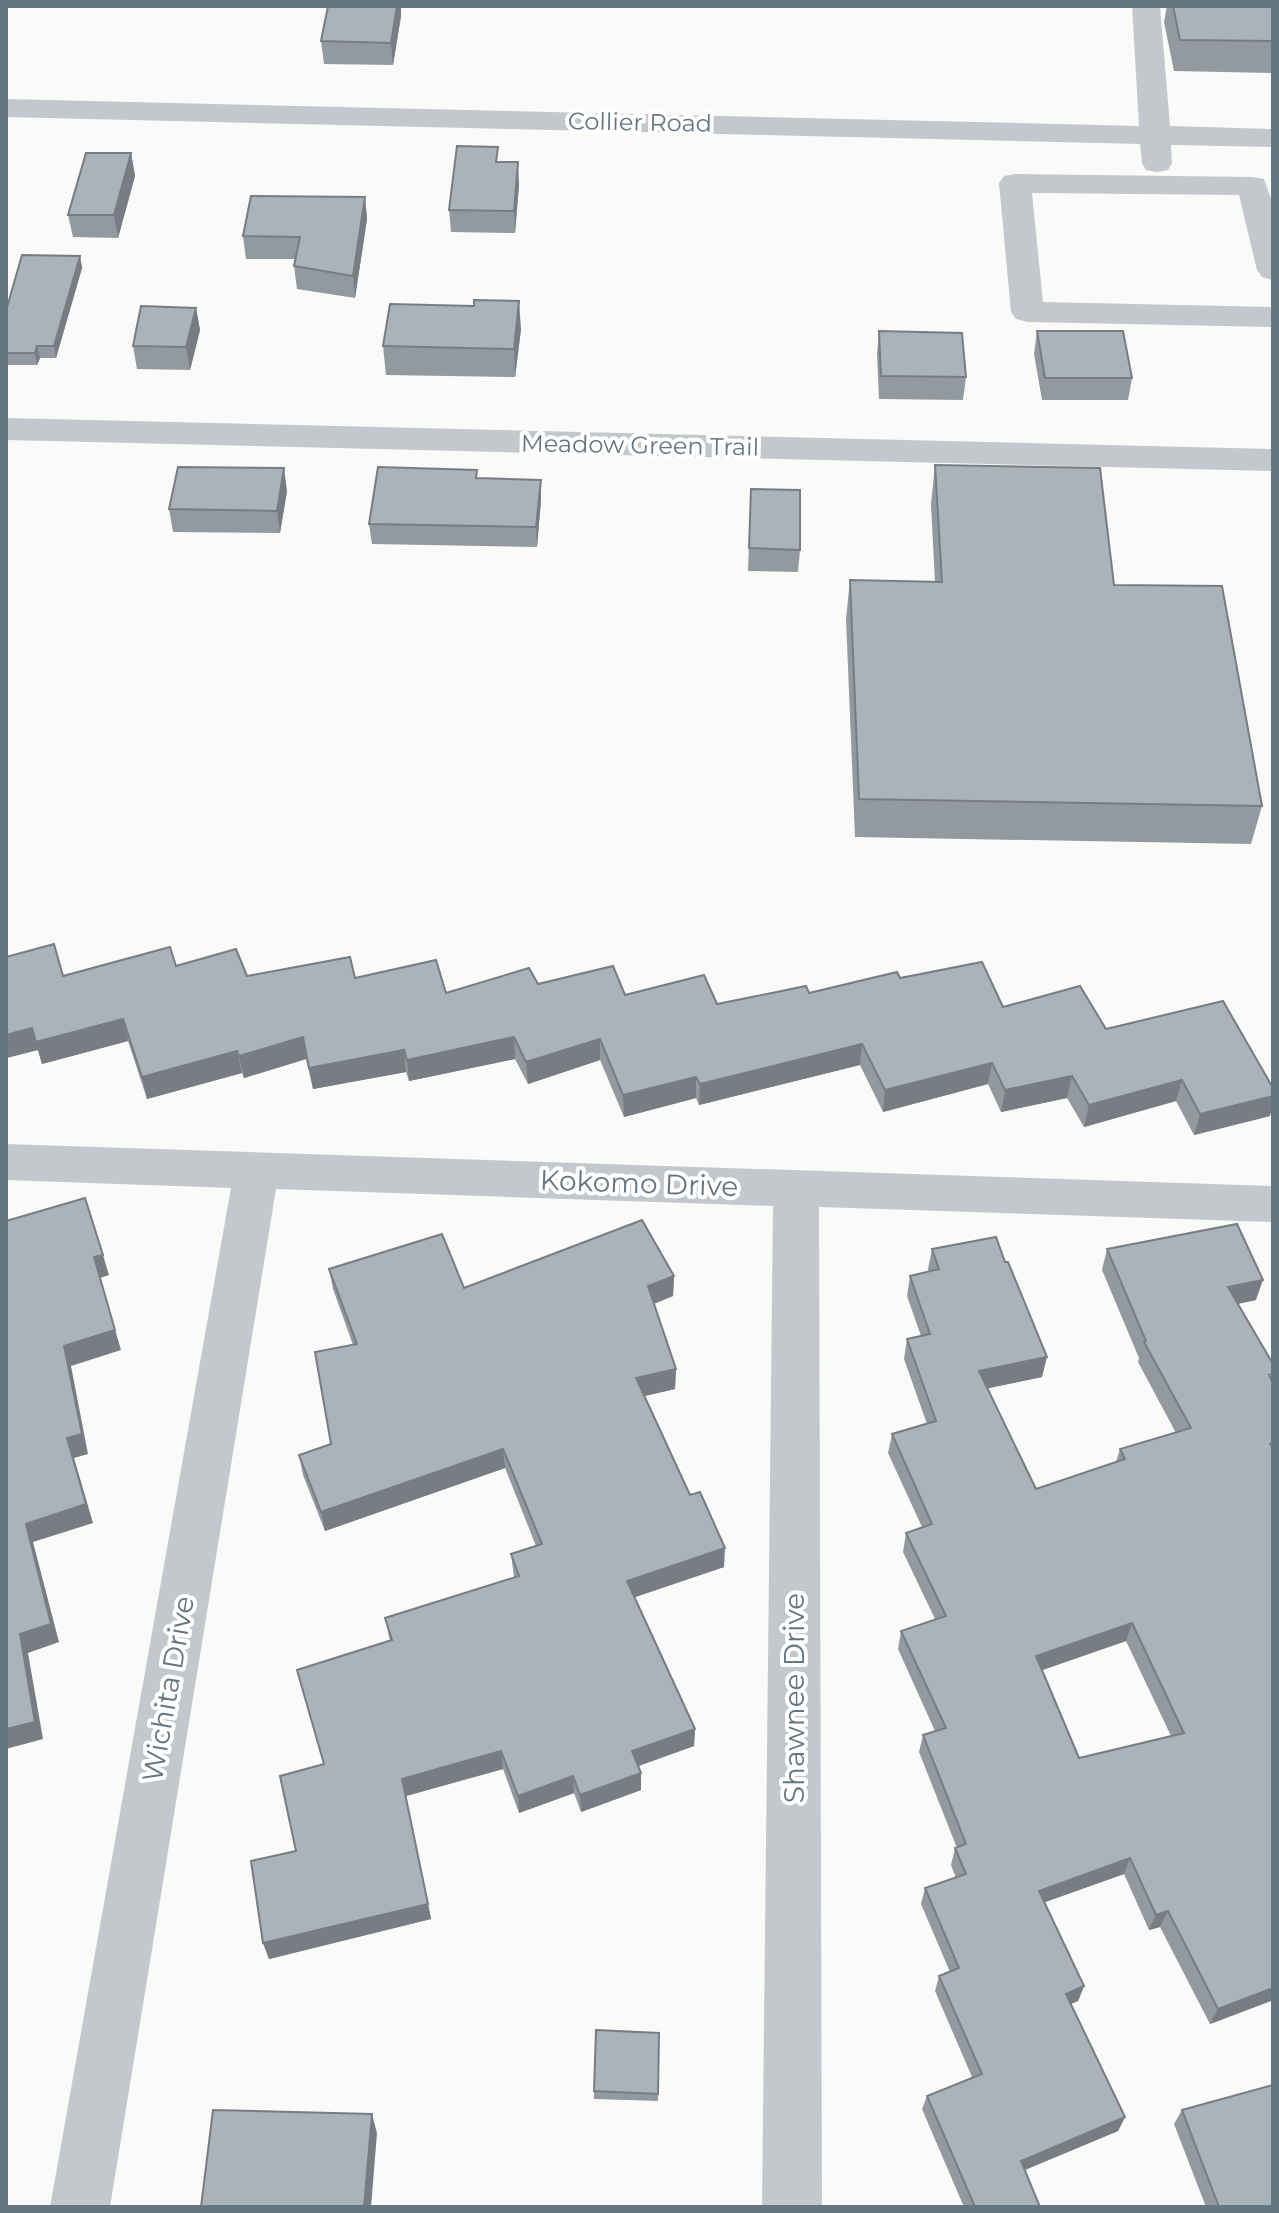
<svg xmlns="http://www.w3.org/2000/svg" width="1279" height="2213" font-family="Montserrat,sans-serif">
  <style>
    .lines { fill: none; stroke-linecap: round; stroke-linejoin: round }
    .minor { fill: #c3c8cc; fill-rule: evenodd }
    .wall { fill: #929a9f; fill-rule: evenodd }
    .shaded-wall { fill: #777d82 }
    .building { fill: #aab3b9; stroke: #777d82; stroke-width: 2; fill-rule: evenodd }
    .labels { text-anchor: middle; dominant-baseline: central; stroke-width: 8; stroke-linejoin: round; paint-order: stroke }
    .far-street-label { font-size: 24px; fill: #657683; stroke: #fff }
    .street-label { font-size: 28px; fill: #657683; stroke: #fff }
  </style>
  <rect width="100%" height="100%" fill="#fafaf8"/>
  <g class="lines">
    <path class="minor" d="M1132 6H1160L1170 126 1273 129V147L1171 145 1172 163 1168 170 1157 172 1146 170 1142 163 1140 144 6 117V99L1139 126Z
      M1015 174 1253 177 1264 179 1273 204V280L1262 277 1257 270 1239 195 1032 193 1043 302 1273 307V327L1028 322 1016 319 1011 312 999 183 1004 176Z
      M6 418 1273 449V471L6 440Z
      M6 1144 1273 1186V1222L819 1207 822 2207H762L773 1206 276 1189 110 2207H50L231 1188 6 1180Z"/>
  </g>
  <path class="wall" d="M328 6H401V16L393 65 324 64 321 41Z
    M1167 6H1273V73L1174 71 1164 22Z
    M131 153 135 176 118 238 73 237 68 215Z
    M498 162 519 185 515 233 451 232 449 210Z
    M365 197 367 219 355 298 297 289 294 266 296 259H246L243 236Z
    M80 256 82 268 56 358H40L37 365H6V311Z
    M474 306 521 329 515 377 386 375 383 346Z
    M196 308 200 330 190 370 137 369 133 346Z
    M879 331 966 377 963 400 879 399 877 354Z
    M1037 331 1132 378 1128 400H1042L1034 354Z
    M935 465 1114 585 1262 806 1251 844 855 837 846 619 850 580 935 582 931 504Z
    M541 480V500L537 547 372 544 369 524Z
    M751 489 800 550 798 572 748 571Z
    M287 491 280 533 173 532 169 509Z
    M6 957 63 976 176 966 247 976 355 978 446 993 538 984 717 1004 809 993 900 978 1003 1007 1106 1029 1270 1116 1194 1135 1176 1101 1084 1127 1067 1098 1001 1112 988 1084 883 1112 860 1065 699 1105 696 1098 624 1117 600 1060 528 1084 515 1059 409 1081 406 1072 313 1089 306 1059 244 1078 242 1073 147 1099 128 1041 42 1064 38 1050 6 1058Z
    M932 1249 1042 1377 988 1388 1036 1489 1116 1462 1120 1449 1176 1433 1138 1362 1139 1358 1102 1270 1107 1249 1256 1300 1238 1304 1273 2000 1210 2024 1160 1927 1149 1930 1124 1874 1045 1902 1084 1986 1078 2001 1071 2004 1125 2117 1118 2131 1025 2170 1040 2207H964L922 2109 927 2096 972 2077 935 1991 939 1976 950 1972 921 1904 925 1888 956 1878 951 1865 955 1848H957L919 1752 923 1735 935 1731 898 1649 901 1631 935 1619 903 1552 906 1533 922 1527 888 1453 892 1434 927 1424 904 1359 907 1339 921 1336 907 1296 910 1276 929 1272 928 1269ZM1126 1641 1171 1736 1079 1758 1042 1670Z
    M329 1269 464 1288 674 1276 673 1296 654 1304 676 1369 675 1389 645 1396 724 1567 634 1597 695 1729 694 1746 638 1766 641 1773V1790L581 1812 574 1793 519 1813 503 1769 406 1796 431 1919 269 1959 263 1943 296 1851 323 1765 390 1641 385 1618 514 1577 511 1554 536 1546 505 1468 325 1531 303 1475 299 1455 331 1444 353 1345 333 1289Z
    M659 2033 658 2101 594 2099V2091Z
    M1182 2110 1273 2207H1206L1174 2124Z"/>
  <path class="shaded-wall" d="M397 6H401V16L393 65 391 43Z
    M131 153 135 176 118 238 114 215Z
    M518 162 519 185 515 233 514 211Z
    M365 197 367 219 355 298 353 276Z
    M80 256 82 268 56 358 54 346Z
    M519 301 521 329 515 377 514 349Z
    M196 308 200 330 190 370 186 347Z
    M37 346 40 358 37 365 35 353Z
    M284 468 287 491 280 533 277 511Z
    M541 480V500L537 547 536 527Z
    M123 1019 128 1041 42 1064 38 1050 6 1058V1035L32 1028Z
    M303 1037 306 1059 244 1078 239 1056Z
    M514 1037 515 1059 409 1081 407 1060Z
    M600 1039V1060L528 1084 526 1062Z
    M862 1044 860 1065 699 1105 700 1084Z
    M404 1050 406 1072 313 1089 309 1068Z
    M237 1051 242 1073 147 1099 142 1077Z
    M992 1063 988 1084 883 1112 885 1090Z
    M1072 1076 1067 1098 1001 1112 1005 1090Z
    M696 1077V1098L624 1117 623 1095Z
    M1182 1080 1176 1101 1084 1127 1089 1105Z
    M1273 1096V1106L1270 1116 1194 1135 1200 1114Z
    M103 1255 109 1275 100 1278 121 1350 71 1366 88 1454 74 1458 93 1523 33 1542 59 1642 28 1653 43 1739 6 1749V1729L20 1634 26 1524 67 1438 64 1346 94 1257Z
    M674 1276 673 1296 648 1306V1286Z
    M1263 1280 1256 1300 1221 1307 1228 1287Z
    M1047 1357 1042 1377 975 1391 979 1371Z
    M676 1369 675 1389 636 1398V1378Z
    M503 1449 505 1468 325 1531 321 1512Z
    M725 1548 724 1567 627 1600V1581Z
    M1132 1623 1126 1641 1031 1674 1036 1656Z
    M695 1729 694 1746 633 1768 632 1751Z
    M501 1751 503 1769 406 1796 402 1779Z
    M641 1773V1790L581 1812 580 1795Z
    M573 1776 574 1793 519 1813 518 1796Z
    M1130 1858 1124 1874 1034 1906 1039 1891Z
    M428 1904 431 1919 269 1959 263 1943Z
    M1168 1911 1160 1927 1149 1930 1156 1915Z
    M1084 1986 1078 2001 1060 2008 1066 1994Z
    M1273 1988V2000L1210 2024 1218 2009Z
    M372 2114 377 2133 371 2207H364Z
    M1125 2117 1118 2131 1015 2174 1021 2161Z"/>
  <path class="building" d="M328 6H397L391 43 321 41Z
    M1173 6H1273V41L1180 40Z
    M457 146 498 147 496 162H518L514 211 449 210Z
    M86 153H131L114 215H68Z
    M251 196 365 197 353 276 294 266 300 237 243 236Z
    M22 255 80 256 54 346H37L35 353H6V311Z
    M474 300 519 301 514 349 383 346 390 304 474 306Z
    M141 306 196 308 186 347 133 346Z
    M879 331 962 333 966 377 881 376Z
    M1037 331H1123L1132 378H1045Z
    M935 465 1100 468 1114 585 1222 586 1262 806 859 799 850 580 942 582Z
    M178 467 284 468 277 511 169 509Z
    M378 467 477 470 476 478 541 480 536 527 369 524Z
    M751 489 800 490V550L749 548Z
    M54 944 63 976 170 947 176 966 236 949 247 976 350 957 355 978 436 960 446 993 529 968 538 984 613 966 625 995 704 975 717 1004 806 986 809 993 897 972 900 978 982 962 1003 1007 1080 986 1106 1029 1223 1001 1273 1088V1096L1200 1114 1182 1080 1089 1105 1072 1076 1005 1090 992 1063 885 1090 862 1044 700 1084 696 1077 623 1095 600 1039 526 1062 514 1037 407 1060 404 1050 309 1068 303 1037 239 1056 237 1051 142 1077 123 1019 36 1042 32 1028 6 1035V957Z
    M85 1198 103 1255 94 1257 115 1330 64 1346 82 1434 67 1438 86 1504 26 1524 51 1624 20 1634 35 1722 6 1729V1221Z
    M642 1220 674 1276 648 1286 676 1369 636 1378 690 1495 700 1492 725 1548 627 1581 695 1729 632 1751 641 1773 580 1795 573 1776 518 1796 501 1751 402 1779 428 1904 263 1943 251 1861 296 1851 280 1776 324 1764 297 1670 392 1640 385 1618 519 1576 511 1554 542 1544 503 1449 321 1512 299 1455 331 1444 315 1352 357 1344 329 1269 442 1234 464 1288Z
    M1237 1224 1263 1280 1228 1287 1273 1364V1374L1269 1375 1273 1383V1443L1270 1444 1273 1448V1988L1218 2009 1168 1911 1156 1915 1130 1858 1039 1891 1084 1986 1066 1994 1125 2117 1021 2161 1040 2207H975L927 2096 982 2074 939 1976 959 1968 925 1888 966 1874 955 1848 966 1844 923 1735 946 1728 901 1631 946 1616 906 1533 932 1524 892 1434 936 1421 907 1339 930 1334 910 1276 939 1269 932 1249 996 1237 1005 1262H1008L1047 1357 979 1371 1036 1489 1125 1459 1120 1449 1191 1428 1144 1342 1146 1341 1107 1249ZM1132 1623 1184 1733 1079 1758 1036 1656Z
    M596 2030 659 2033 658 2094 594 2091Z
    M1273 2085V2207H1219L1182 2110Z
    M213 2110 372 2114 364 2207H201Z"/>
  <g class="labels">
    <g class="far-street-label">
      <text transform="translate(640 122) rotate(1)">Collier Road</text>
      <text transform="translate(640 445) rotate(1)">Meadow Green Trail</text>
    </g>
    <g class="street-label">
      <text transform="translate(639 1183) rotate(2)">Kokomo Drive</text>
      <text transform="translate(168 1689) rotate(-80)">Wichita Drive</text>
      <text transform="translate(794 1698) rotate(-90)">Shawnee Drive</text>
    </g>
  </g>
  <rect width="1279" height="2213" fill="none" stroke="#657683" stroke-width="16"/>
</svg>
